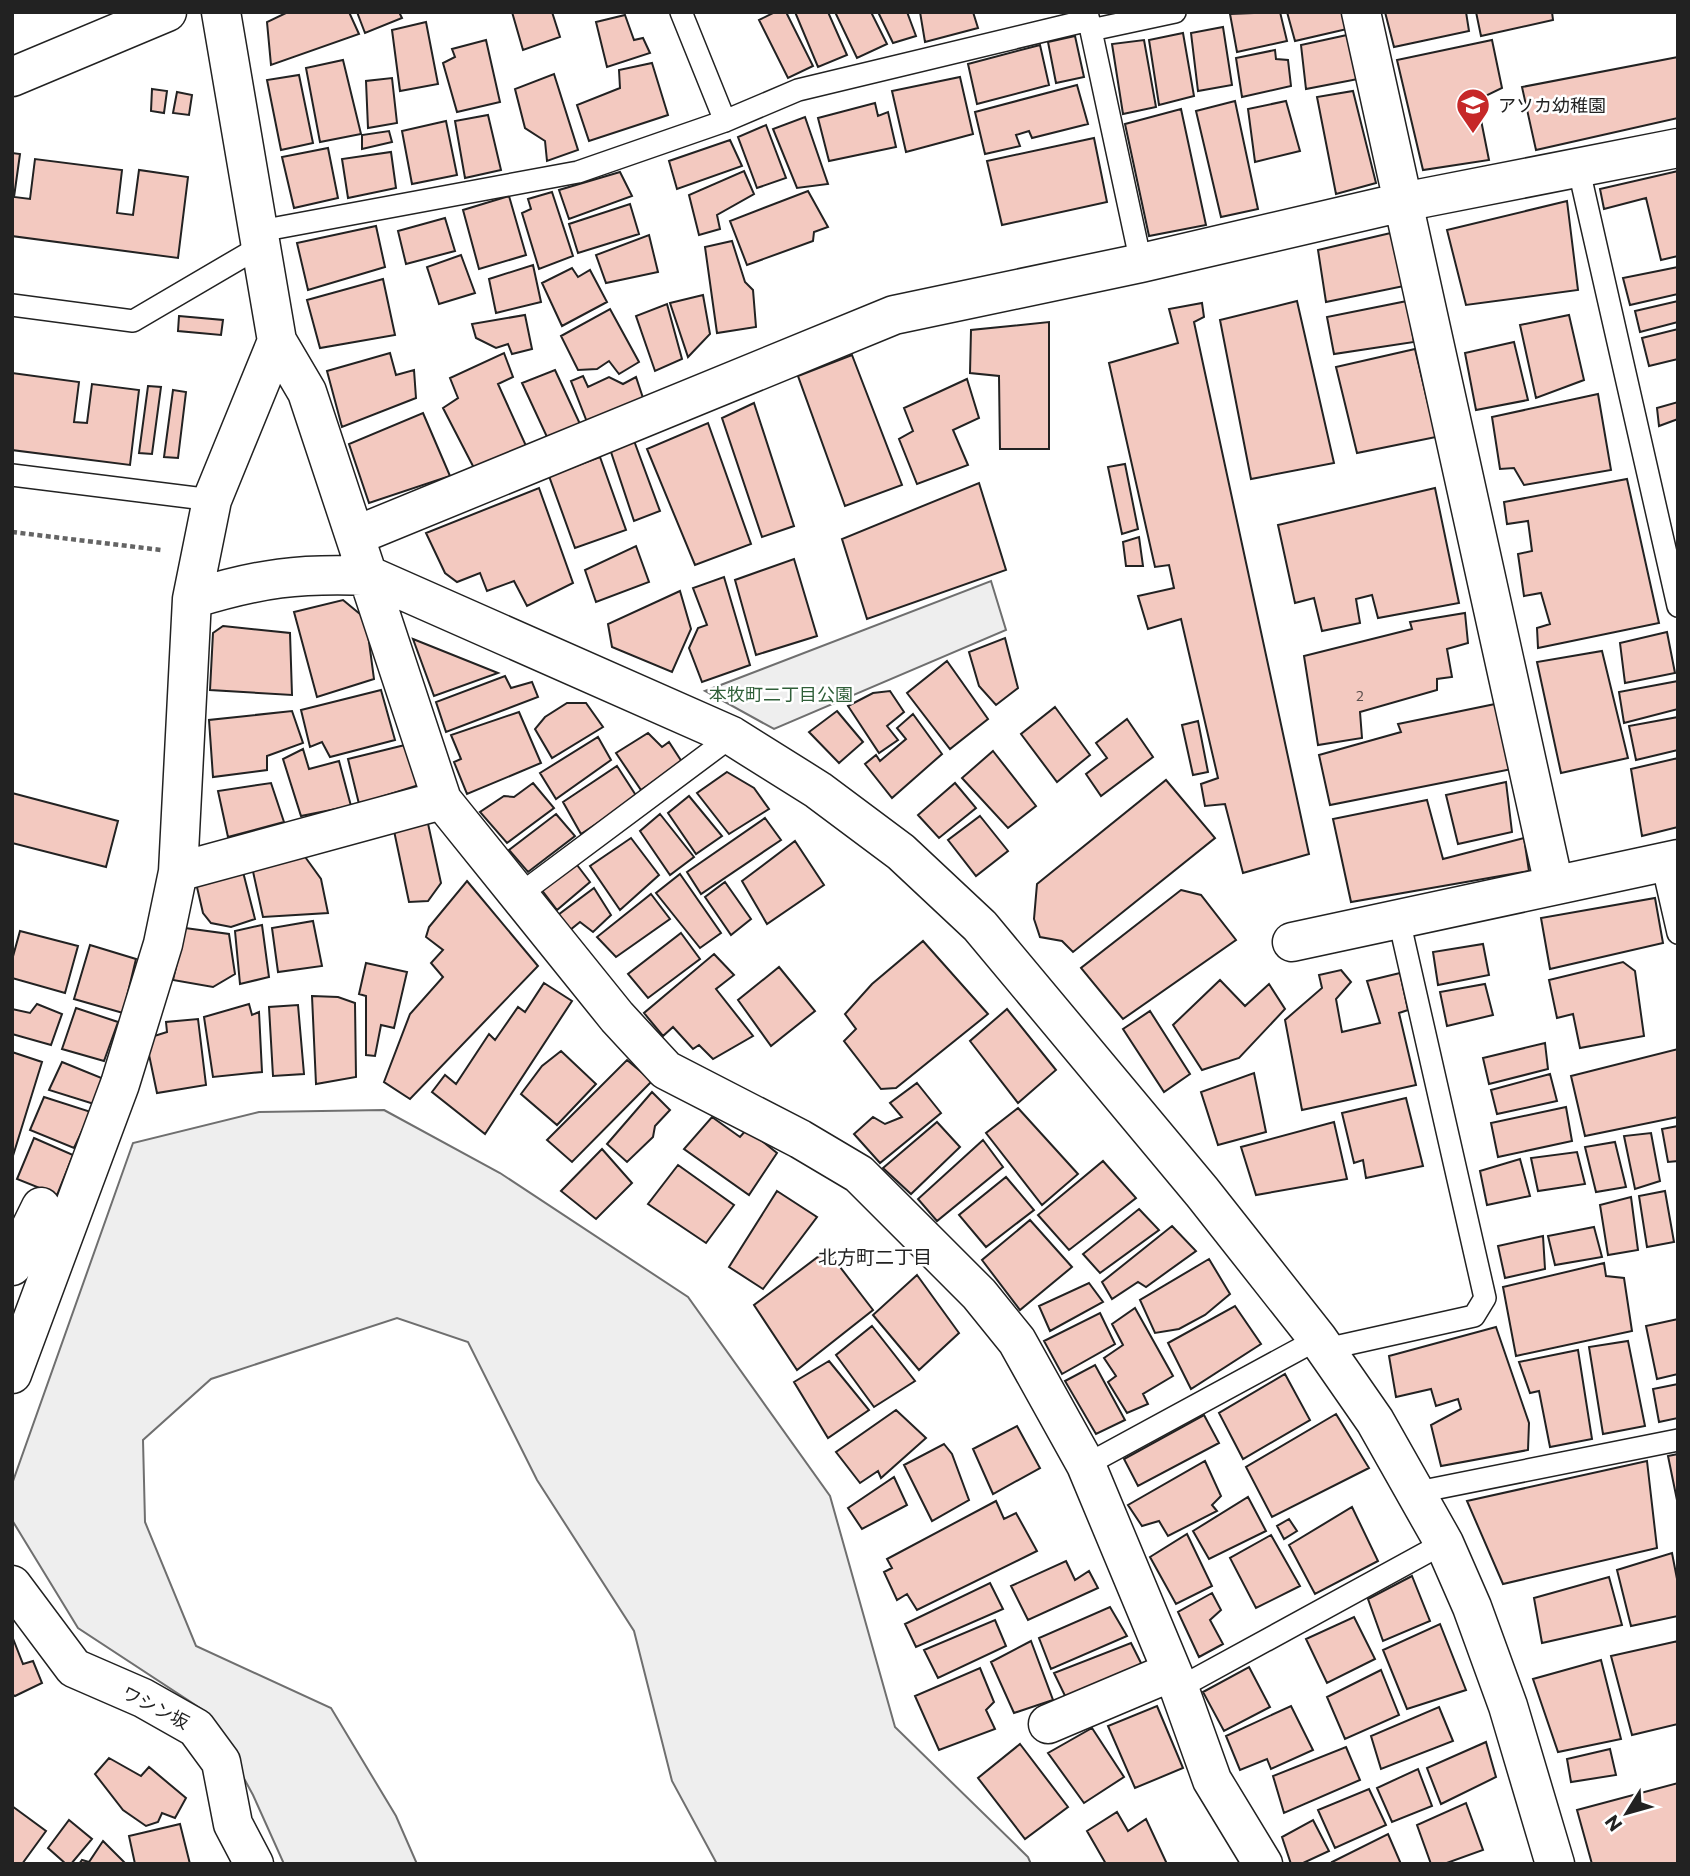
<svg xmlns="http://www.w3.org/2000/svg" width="1690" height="1876" font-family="Commissioner,'Noto Sans JP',sans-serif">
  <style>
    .green { fill: #eee; stroke: #6f6f6f; stroke-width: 2 }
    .building { fill: #f3c9c0; stroke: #222; stroke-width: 2 }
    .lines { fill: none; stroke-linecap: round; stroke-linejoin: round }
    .service-casing { stroke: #222; stroke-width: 24 }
    .minor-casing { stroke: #222; stroke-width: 41 }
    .primary-casing { stroke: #222; stroke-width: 41 }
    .path { stroke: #646464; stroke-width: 4.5; stroke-dasharray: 5 3.5; stroke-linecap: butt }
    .service { stroke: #fff; stroke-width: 21 }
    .minor { stroke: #fff; stroke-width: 38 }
    .primary { stroke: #fff; stroke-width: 38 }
    .labels { text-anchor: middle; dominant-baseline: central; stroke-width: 5; stroke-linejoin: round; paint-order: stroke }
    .number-label { font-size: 14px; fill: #564c4a }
    .poi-label { font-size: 18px; fill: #222; stroke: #fff; text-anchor: start }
    .park-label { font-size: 18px; fill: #2f5e38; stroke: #fff }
    .street-label { font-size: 18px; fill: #222; stroke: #fff }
    .neighbourhood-label { font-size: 19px; fill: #222; stroke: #fff }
  </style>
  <rect width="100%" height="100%" fill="#fff"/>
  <path class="green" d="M991 581 1006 630 774 729 705 691Z
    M384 1110 500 1173 688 1297 830 1496 895 1727 1028 1857 1031 1864H717L672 1781 634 1631 537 1480 468 1342 397 1318 211 1379 143 1440 145 1522 196 1646 331 1708 396 1816 417 1864H284L253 1795 209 1714 78 1628 12 1520V1484L133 1143 259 1112Z"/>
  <path class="building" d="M288 12H349L359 34 271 65 267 22Z
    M357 12H399L402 18 365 33Z
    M512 12H552L560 37 523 50Z
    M775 12H786L813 66 788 78 759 20Z
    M795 12H828L847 55 818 67Z
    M835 12H871L887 44 857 58Z
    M878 12H907L916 36 893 43Z
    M920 12H973L978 28 925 42Z
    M1280 12 1287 41 1237 52 1230 14Z
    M1287 12H1342L1347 29 1295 41Z
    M1385 12H1466L1469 31 1394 47Z
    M1476 12H1552L1553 20 1481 36Z
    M625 15 634 40 643 38 650 53 607 67 596 22Z
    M426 22 438 84 400 91 392 30Z
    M1223 27 1232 85 1198 91 1191 33Z
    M1183 33 1194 96 1159 105 1149 40Z
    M1347 35 1358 79 1306 89 1301 45Z
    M1075 36 1084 77 1056 83 1048 42Z
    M486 40 500 102 457 112 443 63 455 57 452 49Z
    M1144 40 1156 107 1123 114 1112 44Z
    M1492 40 1502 88 1477 100 1489 160 1423 170 1397 60Z
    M1040 45 1049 85 977 104 968 64Z
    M1275 50 1276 59 1288 60 1291 86 1242 97 1236 58Z
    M1678 57V118L1536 150 1522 87Z
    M343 60 361 134 320 142 306 68Z
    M652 63 668 115 589 141 577 105 620 88 619 70Z
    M554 74 578 150 547 161 545 141 525 128 515 89Z
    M299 75 313 143 281 150 267 80Z
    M960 77 973 134 906 152 892 91Z
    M392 78 397 123 368 128 366 81Z
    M1077 85 1088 124 1032 138 1029 131 1016 135 1020 146 985 154 975 112Z
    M152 89 167 91 164 113 151 111Z
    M1353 91 1376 183 1336 194 1317 97Z
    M177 92 192 95 189 115 173 113Z
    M1235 101 1258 209 1221 217 1196 111Z
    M1286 101 1300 151 1255 162 1248 109Z
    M875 103 878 116 888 112 896 147 829 161 818 118Z
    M1181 109 1206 225 1149 236 1125 124Z
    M488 115 501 170 465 178 455 121Z
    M805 117 828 184 797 188 773 129Z
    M446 121 457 175 412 184 402 131Z
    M766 125 786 178 757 188 738 137Z
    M389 131 392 142 362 149V135Z
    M1094 138 1107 202 1002 225 987 161Z
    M730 140 742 166 677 189 669 161Z
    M328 148 338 198 294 208 282 157Z
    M391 152 396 188 348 198 342 159Z
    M12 153 20 154 14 197 30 199 35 159 122 170 117 213 133 215 139 170 188 177 178 258 12 236Z
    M744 171 754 194 717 215 720 229 699 235 689 195Z
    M1678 171V256L1661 260 1646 198 1604 209 1600 189Z
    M620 172 632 196 569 219 559 190Z
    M808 191 828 227 814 232 813 241 747 265 730 221Z
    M552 192 573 256 539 269 522 213 531 209 528 199Z
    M509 196 526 255 479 269 463 210Z
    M1567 201 1578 290 1466 305 1447 230Z
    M630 204 639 234 578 253 569 224Z
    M445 218 455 251 406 264 398 231Z
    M376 226 385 267 308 290 297 243Z
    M1395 232 1404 286 1326 302 1318 250Z
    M649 235 658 272 606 283 596 255Z
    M732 241 745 282 753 290 756 327 717 333 705 247Z
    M461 255 475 293 439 304 427 267Z
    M533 265 541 302 496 313 489 279Z
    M1678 267V294L1630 305 1623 278Z
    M572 268 578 277 590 270 607 302 562 326 542 283Z
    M383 279 395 335 320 348 307 300Z
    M703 295 710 334 688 357 670 303Z
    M1297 301 1334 463 1251 479 1220 320Z
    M1407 301 1414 342 1334 354 1327 317Z
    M1678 301V322L1640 332 1635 311Z
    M1202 303 1204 317 1194 322 1309 854 1243 873 1225 804 1205 806 1201 784 1218 778 1181 619 1148 629 1138 596 1174 588 1169 565 1155 567 1109 363 1178 343 1169 309Z
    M667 304 682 359 655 371 636 316Z
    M610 309 639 362 619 374 609 361 597 369 578 370 561 336Z
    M525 315 532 349 512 354 508 344 496 348 476 338 472 324Z
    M1569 315 1584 380 1536 398 1520 325Z
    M179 316 223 320 221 335 178 331Z
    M1049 322V449H1000L999 376 970 373 971 330Z
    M1678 329V359L1649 366 1642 338Z
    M1514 342 1528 400 1476 410 1465 353Z
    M1415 349 1436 437 1357 453 1336 367Z
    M390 353 396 375 414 370 416 398 342 427 327 371Z
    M504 353 513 377 498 384 527 448 475 470 443 408 458 398 450 378Z
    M852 355 902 485 845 506 798 376Z
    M555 370 580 424 547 437 522 383Z
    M12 373 79 382 74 422 87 423 92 384 139 390 130 465 12 450Z
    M583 376 588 387 609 377 623 384 636 377 643 398 587 422 571 381Z
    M967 379 979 418 953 430 968 465 917 484 899 439 913 431 904 408Z
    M148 386 161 387 152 454 139 453Z
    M173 390 186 392 178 458 164 457Z
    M1598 394 1611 470 1524 485 1514 468 1500 469 1492 417Z
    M1678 402V419L1659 426 1657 408Z
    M754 403 794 526 762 537 722 418Z
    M423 413 450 476 369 503 349 444Z
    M708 423 751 544 695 565 647 449Z
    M633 438 660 511 634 521 610 449Z
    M600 457 626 530 575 548 549 476Z
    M1125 464 1138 529 1122 534 1108 467Z
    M1627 479 1659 623 1538 648 1537 628 1550 624 1541 593 1524 596 1518 554 1532 551 1528 521 1507 524 1504 502Z
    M979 483 1006 570 867 619 842 539Z
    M539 488 573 583 527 606 514 581 487 591 480 573 457 582 445 573 426 533Z
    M1435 488 1459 603 1378 618 1372 595 1356 599 1360 623 1322 631 1314 598 1295 603 1278 525Z
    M1139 537 1143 566H1126L1123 542Z
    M636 546 649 582 596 602 585 570Z
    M794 559 817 636 756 655 735 580Z
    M724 577 750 665 702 682 689 648 698 628 707 625 693 588Z
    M680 591 691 629 672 672 612 647 608 624Z
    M343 600 366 619 374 679 317 697 294 612Z
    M1465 613 1468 643 1447 649 1452 677 1437 679V690L1360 712 1362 738 1318 745 1304 656 1412 629 1410 622Z
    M223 626 290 633 292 695 210 690 213 633Z
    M1667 632 1675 673 1625 683 1620 643Z
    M1005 638 1018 688 996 705 979 686 969 652Z
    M413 639 498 673 434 696Z
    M1602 651 1628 758 1561 773 1537 662Z
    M947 661 988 719 950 749 907 693Z
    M505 676 511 688 532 682 538 697 446 732 436 702Z
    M1678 681V709L1624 723 1619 692Z
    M381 690 395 740 330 757 322 742 310 747 301 710Z
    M890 691 904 712 887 726 898 740 879 753 848 706 873 693Z
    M567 703H586L603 727 552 758 535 729 545 717Z
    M1500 703 1512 769 1330 805 1319 755 1401 732 1398 724Z
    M1055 707 1090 755 1057 782 1021 734Z
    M292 711 303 743 267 756V770L213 777 209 720Z
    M837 711 863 742 839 763 809 732Z
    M519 712 541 763 467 794 454 762 461 759 451 735Z
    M913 714 942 754 892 798 865 764 876 755 880 761 906 739 897 728Z
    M1678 717V750L1636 760 1629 726Z
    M1127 719 1153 757 1101 796 1086 774 1107 758 1096 743Z
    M1198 721 1208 772 1193 775 1182 725Z
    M648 733 662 747 669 742 682 762 641 790 616 753Z
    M598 737 611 760 556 799 540 773Z
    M409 744 422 784 359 804 348 759Z
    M303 749 309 769 339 761 351 806 301 816 283 759Z
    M993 751 1036 806 1008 828 962 778Z
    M1678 758V827L1642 836 1631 769Z
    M617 766 637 797 581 834 563 802Z
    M727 772 754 788 769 809 729 834 697 793Z
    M1166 780 1215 838 1073 952 1062 941 1040 937 1034 919 1037 884Z
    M1506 782 1512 832 1458 844 1446 795Z
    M271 783 284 822 228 837 218 791Z
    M533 783 554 808 507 843 480 812 504 796 514 797Z
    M955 783 976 808 939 838 918 815Z
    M12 793 118 821 106 867 12 843Z
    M689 796 722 836 696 854 668 813Z
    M1427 800 1443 859 1524 838 1529 871 1351 902 1333 819Z
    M556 814 575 836 528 872 509 850Z
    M660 814 694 857 670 875 640 831Z
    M980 816 1008 851 976 876 948 840Z
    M765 818 781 840 701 894 687 872Z
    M427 819 441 883 428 901 409 902 393 826Z
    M631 838 659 875 620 910 590 866Z
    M795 841 824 885 767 924 742 881Z
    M303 854 321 879 328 913 263 917 252 867Z
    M574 861 590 882 557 910 541 889Z
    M242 868 255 919 231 927 211 923 203 913 196 883Z
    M680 874 721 933 700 948 656 893Z
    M467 881 538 966 410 1099 384 1082 410 1014 443 977 431 963 443 950 426 937 429 927Z
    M725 882 751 919 731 935 705 897Z
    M594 888 611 915 593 932 580 922 570 930 558 915Z
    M1181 890 1201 895 1236 940 1123 1019 1081 968Z
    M651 894 670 919 616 957 597 937Z
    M1655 898 1663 943 1550 969 1541 918Z
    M313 921 322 966 278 972 272 928Z
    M262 925 269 977 240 984 235 931Z
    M185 928 229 934 235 974 213 987 173 980Z
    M20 931 78 946 65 993 12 978V960Z
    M681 933 700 959 648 998 628 974Z
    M923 941 988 1014 896 1088 881 1089 844 1041 856 1029 845 1014 872 984Z
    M1483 944 1489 975 1438 985 1433 952Z
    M90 945 136 959 123 1013 74 999Z
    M714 954 734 975 716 989 753 1036 713 1059 699 1045 693 1049 673 1027 663 1036 644 1013Z
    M1623 962 1635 971 1644 1036 1580 1048 1573 1014 1557 1018 1549 980Z
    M366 963 407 972 394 1028 381 1025 375 1056 366 1055V996L359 994Z
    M779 967 815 1011 771 1046 738 1000Z
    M1341 970 1351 982 1336 999 1342 1032 1380 1023 1367 981 1400 973 1408 1010 1399 1013 1416 1085 1302 1110 1285 1020 1322 988 1319 975Z
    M1220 980 1245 1006 1269 984 1285 1009 1239 1058 1202 1070 1173 1025Z
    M544 983 572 1001 485 1134 432 1092 445 1075 456 1084 489 1034 495 1040 518 1007 525 1012Z
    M1485 984 1493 1015 1447 1026 1440 992Z
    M312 996 338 997 355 1003 356 1077 316 1084Z
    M37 1004 62 1014 51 1045 12 1034V1009L30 1013Z
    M249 1004 252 1015 259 1012 262 1072 213 1077 204 1017Z
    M298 1005 304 1074 273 1076 269 1007Z
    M76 1008 118 1022 104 1061 62 1049Z
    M1007 1009 1056 1070 1018 1103 970 1041Z
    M1150 1011 1190 1074 1164 1092 1123 1029Z
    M198 1019 206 1085 157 1093 148 1050 151 1037 167 1032 166 1022Z
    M1545 1043 1548 1069 1489 1084 1483 1058Z
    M1678 1049V1117L1585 1136 1571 1076Z
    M561 1051 596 1084 557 1125 521 1094 542 1066Z
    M12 1052 42 1062 12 1159Z
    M627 1060 652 1081 572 1162 547 1140Z
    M62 1062 104 1079 94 1104 49 1090Z
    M1254 1073 1266 1132 1218 1145 1201 1092Z
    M1550 1074 1557 1101 1497 1114 1491 1090Z
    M917 1083 941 1113 880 1163 854 1134 873 1117 885 1124 902 1117 890 1103Z
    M652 1092 670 1110 655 1126 653 1137 627 1162 607 1144Z
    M44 1097 91 1112 74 1148 30 1130Z
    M1406 1098 1423 1166 1366 1178 1363 1160 1354 1163 1342 1113Z
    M1566 1107 1572 1141 1498 1157 1491 1123Z
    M1018 1108 1078 1174 1042 1205 986 1133Z
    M712 1117 740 1137 747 1129 777 1153 749 1195 684 1149Z
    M937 1122 960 1147 911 1194 883 1168Z
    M1334 1122 1347 1179 1256 1195 1241 1147Z
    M1678 1126V1161L1668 1162 1662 1129Z
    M1651 1133 1660 1181 1635 1189 1624 1136Z
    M34 1138 73 1155 57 1195 17 1179Z
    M983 1140 1003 1167 937 1221 918 1199Z
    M1615 1142 1626 1187 1596 1192 1585 1147Z
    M602 1149 632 1183 596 1219 561 1191Z
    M1577 1152 1585 1184 1538 1191 1531 1158Z
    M1520 1159 1530 1196 1487 1205 1480 1171Z
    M1103 1161 1136 1198 1069 1250 1038 1215Z
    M678 1165 734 1205 706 1243 648 1204Z
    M1006 1177 1034 1210 986 1247 959 1215Z
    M777 1191 817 1217 763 1289 729 1267Z
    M1665 1191 1674 1242 1647 1247 1639 1196Z
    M1631 1197 1638 1250 1608 1255 1600 1205Z
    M1139 1209 1159 1230 1100 1273 1083 1254Z
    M1030 1220 1072 1267 1020 1310 982 1260Z
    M1172 1226 1196 1251 1146 1287 1138 1282 1112 1299 1102 1282Z
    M1594 1227 1602 1257 1555 1265 1548 1236Z
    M1543 1236 1545 1269 1505 1278 1498 1246Z
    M827 1250 873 1310 797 1370 754 1305Z
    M1209 1259 1230 1294 1205 1315 1179 1329 1155 1333 1140 1300Z
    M1604 1263 1606 1276 1624 1278 1632 1331 1516 1356 1503 1287Z
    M917 1275 959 1333 919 1370 873 1315Z
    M1089 1283 1103 1302 1050 1331 1039 1306Z
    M1235 1306 1261 1344 1191 1389 1168 1343Z
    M1135 1308 1173 1376 1143 1394 1148 1404 1127 1413 1108 1382 1116 1376 1104 1358 1123 1345 1112 1324Z
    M1100 1313 1115 1344 1062 1374 1044 1341Z
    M1678 1319V1374L1657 1379 1646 1326Z
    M872 1326 915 1381 874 1407 836 1355Z
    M1496 1327 1529 1423 1528 1450 1441 1466 1431 1425 1461 1409 1458 1399 1436 1406 1431 1389 1396 1397 1389 1356Z
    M1628 1341 1645 1426 1603 1434 1589 1347Z
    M1578 1350 1592 1439 1550 1447 1539 1391 1530 1393 1519 1362Z
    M829 1361 869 1410 828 1438 794 1382Z
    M1095 1365 1125 1420 1096 1434 1065 1381Z
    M1285 1374 1310 1420 1243 1459 1219 1413Z
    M1678 1384V1418L1659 1422 1653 1389Z
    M896 1410 926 1438 881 1478 878 1471 860 1483 836 1452Z
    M1336 1414 1369 1468 1272 1517 1246 1467Z
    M1204 1415 1219 1443 1138 1486 1124 1459Z
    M1017 1426 1040 1468 993 1494 973 1449Z
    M944 1444 952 1454 969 1500 932 1521 904 1465Z
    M1678 1454V1505L1668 1456Z
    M1205 1461 1221 1496 1212 1505 1217 1511 1168 1536 1159 1521 1142 1526 1128 1505Z
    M1647 1461 1657 1548 1503 1584 1467 1501Z
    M894 1477 907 1505 862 1529 848 1508Z
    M1248 1497 1266 1531 1209 1559 1193 1531Z
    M996 1501 1004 1519 1016 1513 1037 1551 917 1610 907 1594 897 1600 884 1572 892 1568 887 1559Z
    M1352 1507 1378 1561 1315 1594 1289 1545Z
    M1289 1519 1297 1531 1284 1539 1277 1526Z
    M1187 1534 1212 1586 1176 1604 1150 1557Z
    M1271 1535 1300 1586 1256 1608 1230 1558Z
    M1672 1553 1678 1584V1616L1631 1626 1617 1570Z
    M1066 1561 1075 1580 1089 1571 1098 1588 1028 1620 1011 1586Z
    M1412 1576 1430 1621 1383 1641 1368 1599Z
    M1609 1577 1622 1625 1542 1643 1534 1598Z
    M990 1583 1003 1609 916 1647 905 1624Z
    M1212 1593 1221 1610 1210 1620 1223 1644 1199 1657 1178 1612Z
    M1110 1607 1127 1636 1051 1669 1039 1638Z
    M1354 1617 1375 1659 1327 1683 1306 1639Z
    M995 1620 1006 1646 938 1678 924 1650Z
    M1440 1624 1466 1690 1407 1709 1383 1650Z
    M12 1636 23 1664 33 1661 42 1683 15 1696 12 1694Z
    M1031 1641 1053 1700 1014 1713 991 1662Z
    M1678 1641V1724L1632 1735 1611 1656Z
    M1131 1643 1145 1671 1068 1702 1054 1673Z
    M1601 1660 1621 1739 1558 1752 1533 1679Z
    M1249 1667 1270 1707 1224 1731 1203 1692Z
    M980 1668 994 1702 986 1710 995 1729 939 1750 915 1696Z
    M1381 1670 1399 1715 1345 1739 1327 1697Z
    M1157 1706 1183 1768 1135 1788 1108 1726Z
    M1291 1706 1313 1750 1271 1769 1267 1759 1240 1770 1226 1736Z
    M1439 1707 1453 1741 1381 1769 1371 1736Z
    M1092 1728 1124 1777 1084 1803 1048 1753Z
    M1486 1742 1496 1777 1441 1804 1427 1768Z
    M1020 1744 1068 1807 1025 1839 978 1778Z
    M1346 1747 1360 1780 1284 1813 1273 1776Z
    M1610 1749 1616 1775 1571 1782 1567 1759Z
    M109 1758 141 1776 149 1767 186 1798 175 1818 162 1813 158 1822 146 1826 123 1810 95 1774Z
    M1418 1769 1432 1806 1392 1822 1377 1788Z
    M1678 1783V1864H1592L1577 1810Z
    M1369 1789 1386 1825 1335 1848 1318 1810Z
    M1466 1803 1483 1850 1444 1864H1431L1417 1825Z
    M12 1806 46 1831 22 1864H12Z
    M1117 1812 1128 1831 1146 1819 1167 1864H1106L1087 1831Z
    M69 1820 92 1839 71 1864H66L48 1848Z
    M1313 1820 1329 1851 1301 1864H1291L1282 1837Z
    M180 1824 190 1864H135L129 1836Z
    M1388 1834 1401 1864H1333L1332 1862Z
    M103 1841 126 1864H79L82 1860 89 1862Z"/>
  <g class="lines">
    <g class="service-casing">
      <path id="service" d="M681 12 725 121
        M1087 12 1141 263
        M1091 30 1175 12
        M1578 166 1678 606
        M260 231 578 172 725 121 798 90 1089 20
        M12 305 133 321 261 246
        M12 475 212 500
        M1662 863 1678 933
        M519 895 732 736
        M1326 1349 1474 1316 1485 1298 1399 920
        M1086 1465 1318 1339
        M1418 1492 1678 1440
        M1179 1688 1444 1543"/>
    </g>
    <g class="minor-casing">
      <path id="minor" d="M1361 12 1554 885
        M277 341 307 392 442 800 617 1017 666 1070 800 1139 859 1174 979 1294 1017 1341 1086 1465 1179 1688 1212 1780 1263 1864
        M355 536 894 315 1141 263 1403 202 1678 148
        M192 599C260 578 299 573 370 576L732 736 818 790 901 852 980 926 1202 1192 1318 1339 1375 1421 1444 1543 1472 1607 1508 1706 1555 1864
        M178 872 442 800
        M1292 942 1678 859
        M12 1266 41 1207
        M12 1374 120 1084 163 944 178 872 192 599 212 500 277 341 221 12
        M12 1585 74 1668 143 1698 196 1728 221 1762 233 1824 254 1864
        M1048 1724 1171 1672"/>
    </g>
    <g class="primary-casing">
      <path id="primary" d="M12 77 167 12"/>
    </g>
    <path class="path" d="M12 532 161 550"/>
    <use href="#service" class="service"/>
    <use href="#minor" class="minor"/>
    <use href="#primary" class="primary"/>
  </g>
  <defs>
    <g id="school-pin" transform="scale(1.75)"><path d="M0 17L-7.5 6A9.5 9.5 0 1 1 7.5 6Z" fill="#c62828" stroke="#fff"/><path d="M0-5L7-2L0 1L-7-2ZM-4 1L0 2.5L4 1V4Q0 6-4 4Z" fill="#fff"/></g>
  </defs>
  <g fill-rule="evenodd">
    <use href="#school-pin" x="1473" y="105"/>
  </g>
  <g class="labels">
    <g class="number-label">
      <text x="1360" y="695">2</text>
    </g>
    <g class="poi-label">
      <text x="1498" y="105">アソカ幼稚園</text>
    </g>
    <g class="park-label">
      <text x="781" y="694">本牧町二丁目公園</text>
    </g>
    <g class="street-label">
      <text transform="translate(156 1707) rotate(27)">ワシン坂</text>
    </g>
    <g class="neighbourhood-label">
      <text x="875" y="1256">北方町二丁目</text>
    </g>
  </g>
  <rect width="1690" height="1876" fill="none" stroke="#222222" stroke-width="28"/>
  <g transform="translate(1627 1813) rotate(233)" stroke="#ffffff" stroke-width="5" paint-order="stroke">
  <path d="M0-5L12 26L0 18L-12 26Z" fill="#222222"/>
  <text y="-10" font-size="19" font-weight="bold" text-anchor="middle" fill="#222222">N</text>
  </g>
</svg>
